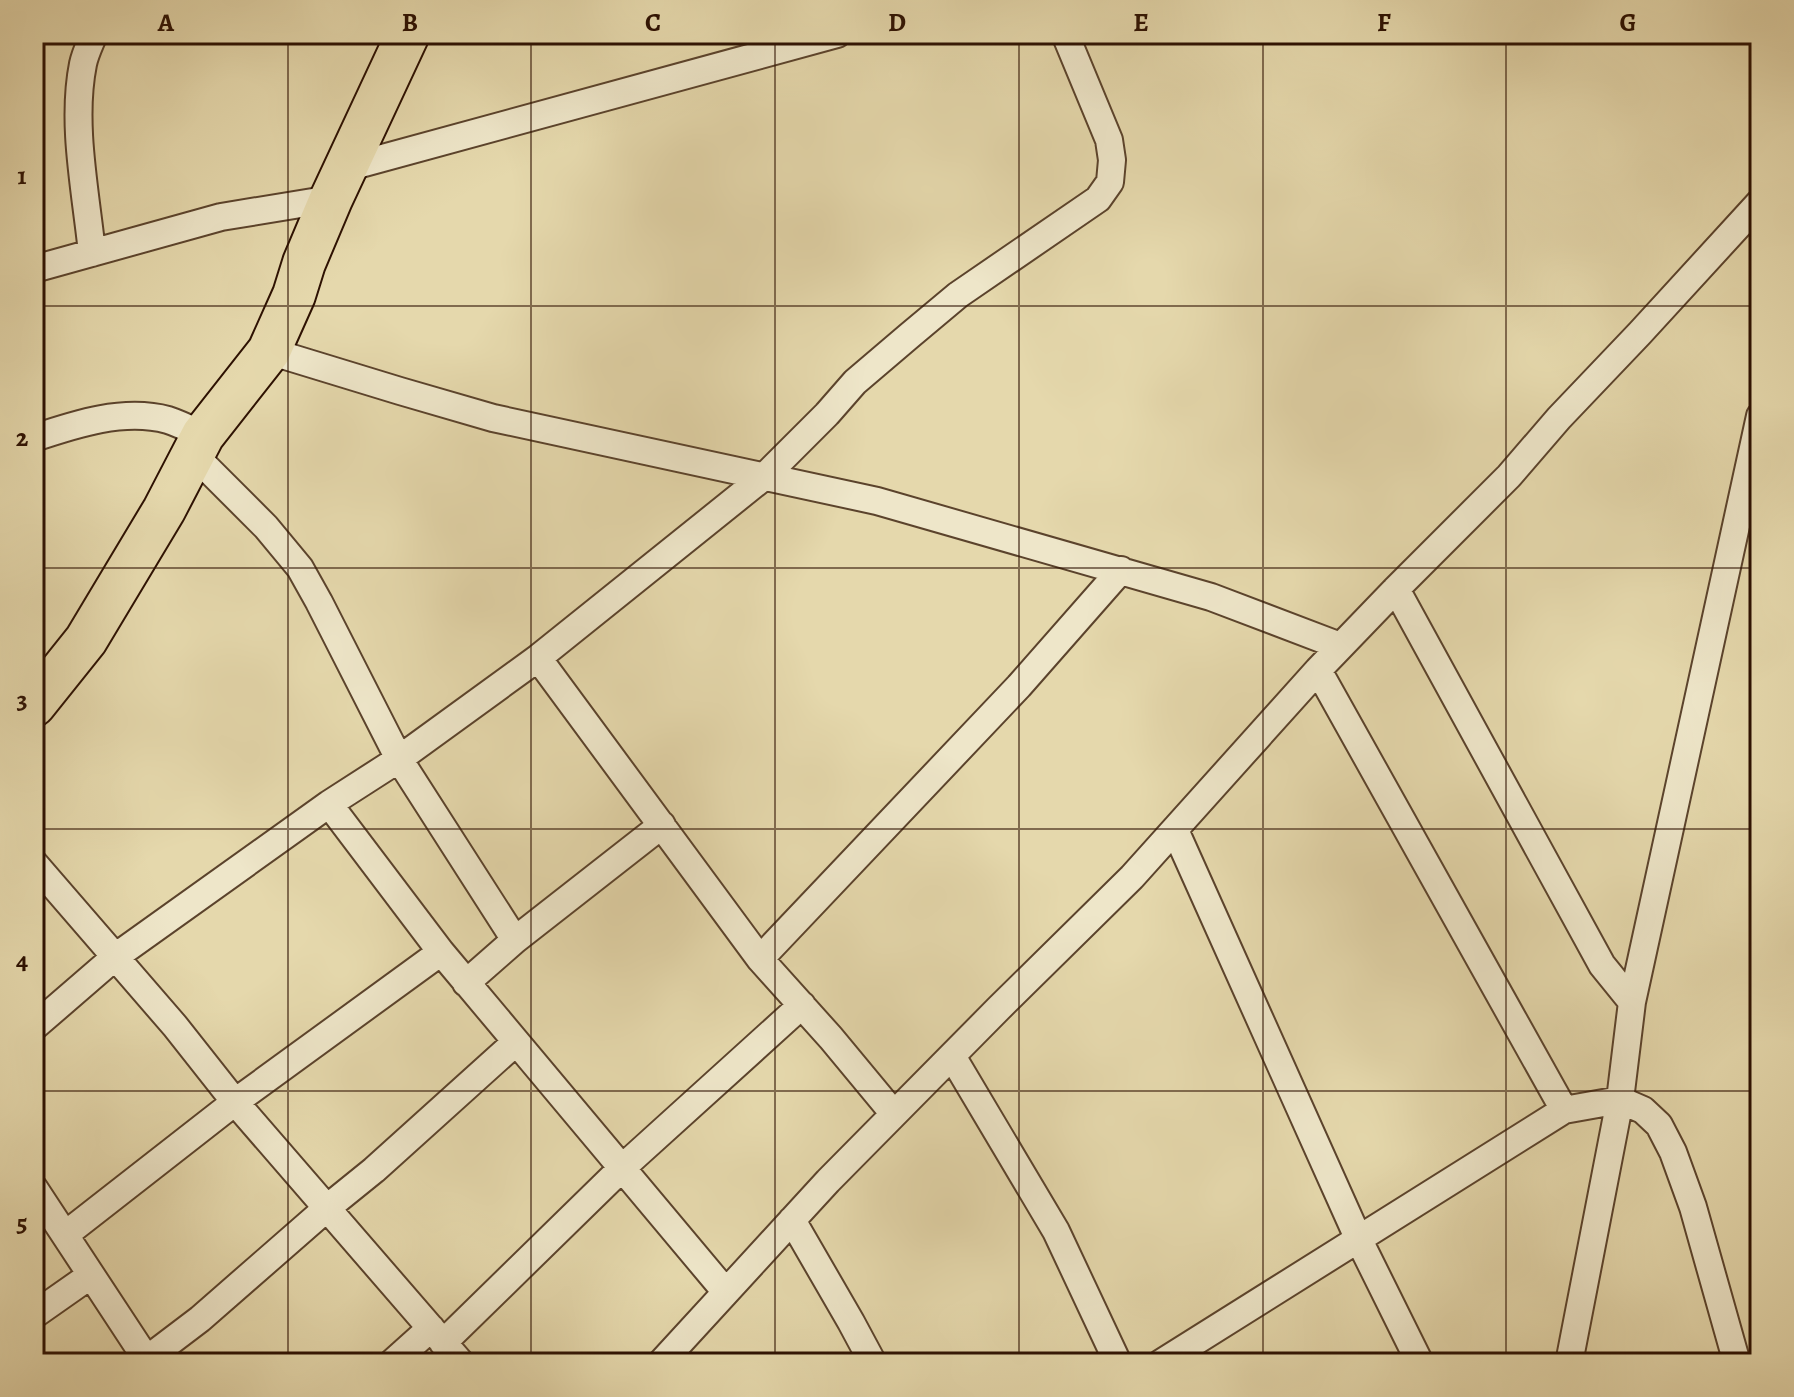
<svg xmlns="http://www.w3.org/2000/svg" width="1794" height="1397" font-family="Alegreya,serif">
  <style>
    .lines { fill: none; stroke-linecap: round; stroke-linejoin: round }
    .minor-casing { stroke: #5b432c; stroke-width: 30 }
    .primary-casing { stroke: #2d1102; stroke-width: 46 }
    .minor { stroke: #eee6c9; stroke-width: 26 }
    .primary { stroke: #e5d8ac; stroke-width: 42 }
    .grid { fill: none; stroke: #2d1102; stroke-width: 2; stroke-opacity: 0.55 }
    .neatline { fill: none; stroke: #2d1102; stroke-width: 3 }
    .grid-label { font-size: 26px; text-anchor: middle; font-weight: bold; fill: #2d1102 }
  </style>
  <rect width="100%" height="100%" fill="#e5d8ac"/>
  <filter id="stains"><feTurbulence type="fractalNoise" baseFrequency=".0025" numOctaves="4"/><feColorMatrix values="0 0 0 0 .2 0 0 0 0 .09 0 0 0 0 .02 0 0 0 .5 -.17"/></filter>
  <radialGradient id="worn" r=".72"><stop offset=".6" stop-color="#630" stop-opacity="0"/><stop offset="1" stop-color="#630" stop-opacity=".3"/></radialGradient>
  <g class="lines">
    <g class="minor-casing">
      <path id="minor" d="M346 168 837 34
        M92 253C86 193 71 124 83 64 85 54 90 44 94 34
        M34 269 221 217 331 199
        M269 351 400 391 493 418 877 501 1211 597 1340 646
        M34 438C76 424 124 408 168 420 180 424 192 430 203 435
        M193 454 266 527 300 568 319 602 399 759 515 940
        M1396 589 1602 965 1632 1002
        M538 658 760 959 831 1038 894 1114
        M1318 670 1564 1110
        M329 804 441 952 725 1291
        M1175 830 1359 1240 1420 1363
        M34 863 175 1026 235 1102 461 1363
        M760 959 1019 686 1121 570
        M466 983 515 940 662 825
        M34 1027 115 957 329 804 399 759 538 658 766 475 827 414 855 382 909 336 958 295 1098 199 1110 182 1112 160 1109 140 1065 34
        M952 1056 1056 1231 1118 1363
        M34 1188 149 1363
        M792 1220 851 1322 873 1363
        M66 1234 235 1102 441 952
        M34 1315 91 1275
        M443 1343 622 1168 802 1005
        M142 1363 200 1319 327 1208 374 1170 516 1042
        M392 1363 431 1328
        M661 1363 828 1181 999 1008 1132 877 1318 670 1396 589 1509 476 1559 418 1640 333 1760 202
        M1161 1363 1564 1110 1620 1100 1643 1110 1659 1125 1673 1152 1693 1207 1737 1363
        M1569 1363 1620 1100 1632 1002 1760 416"/>
    </g>
    <g class="primary-casing">
      <path id="primary" d="M34 705 86 640 164 510 203 435 269 351 294 295 304 263 331 199 408 34"/>
    </g>
    <use href="#minor" class="minor"/>
    <use href="#primary" class="primary"/>
  </g>
  <path class="grid" d="M288 34V1363M531 34V1363M775 34V1363M1019 34V1363M1263 34V1363M1506 34V1363M34 306H1760M34 568H1760M34 829H1760M34 1091H1760"/>
  <rect width="1794" height="1397" fill="none" stroke="#e5d8ac" stroke-width="88"/>
  <rect x="44" y="44" width="1706" height="1309" class="neatline"/>
  <g class="grid-label">
    <text x="166" y="31">A</text>
    <text x="410" y="31">B</text>
    <text x="653" y="31">C</text>
    <text x="897" y="31">D</text>
    <text x="1141" y="31">E</text>
    <text x="1384" y="31">F</text>
    <text x="1628" y="31">G</text>
    <text x="22" y="184">1</text>
    <text x="22" y="446">2</text>
    <text x="22" y="708">3</text>
    <text x="22" y="969">4</text>
    <text x="22" y="1231">5</text>
  </g>
  <rect width="100%" height="100%" filter="url(#stains)"/>
  <rect width="100%" height="100%" fill="url(#worn)"/>
</svg>
